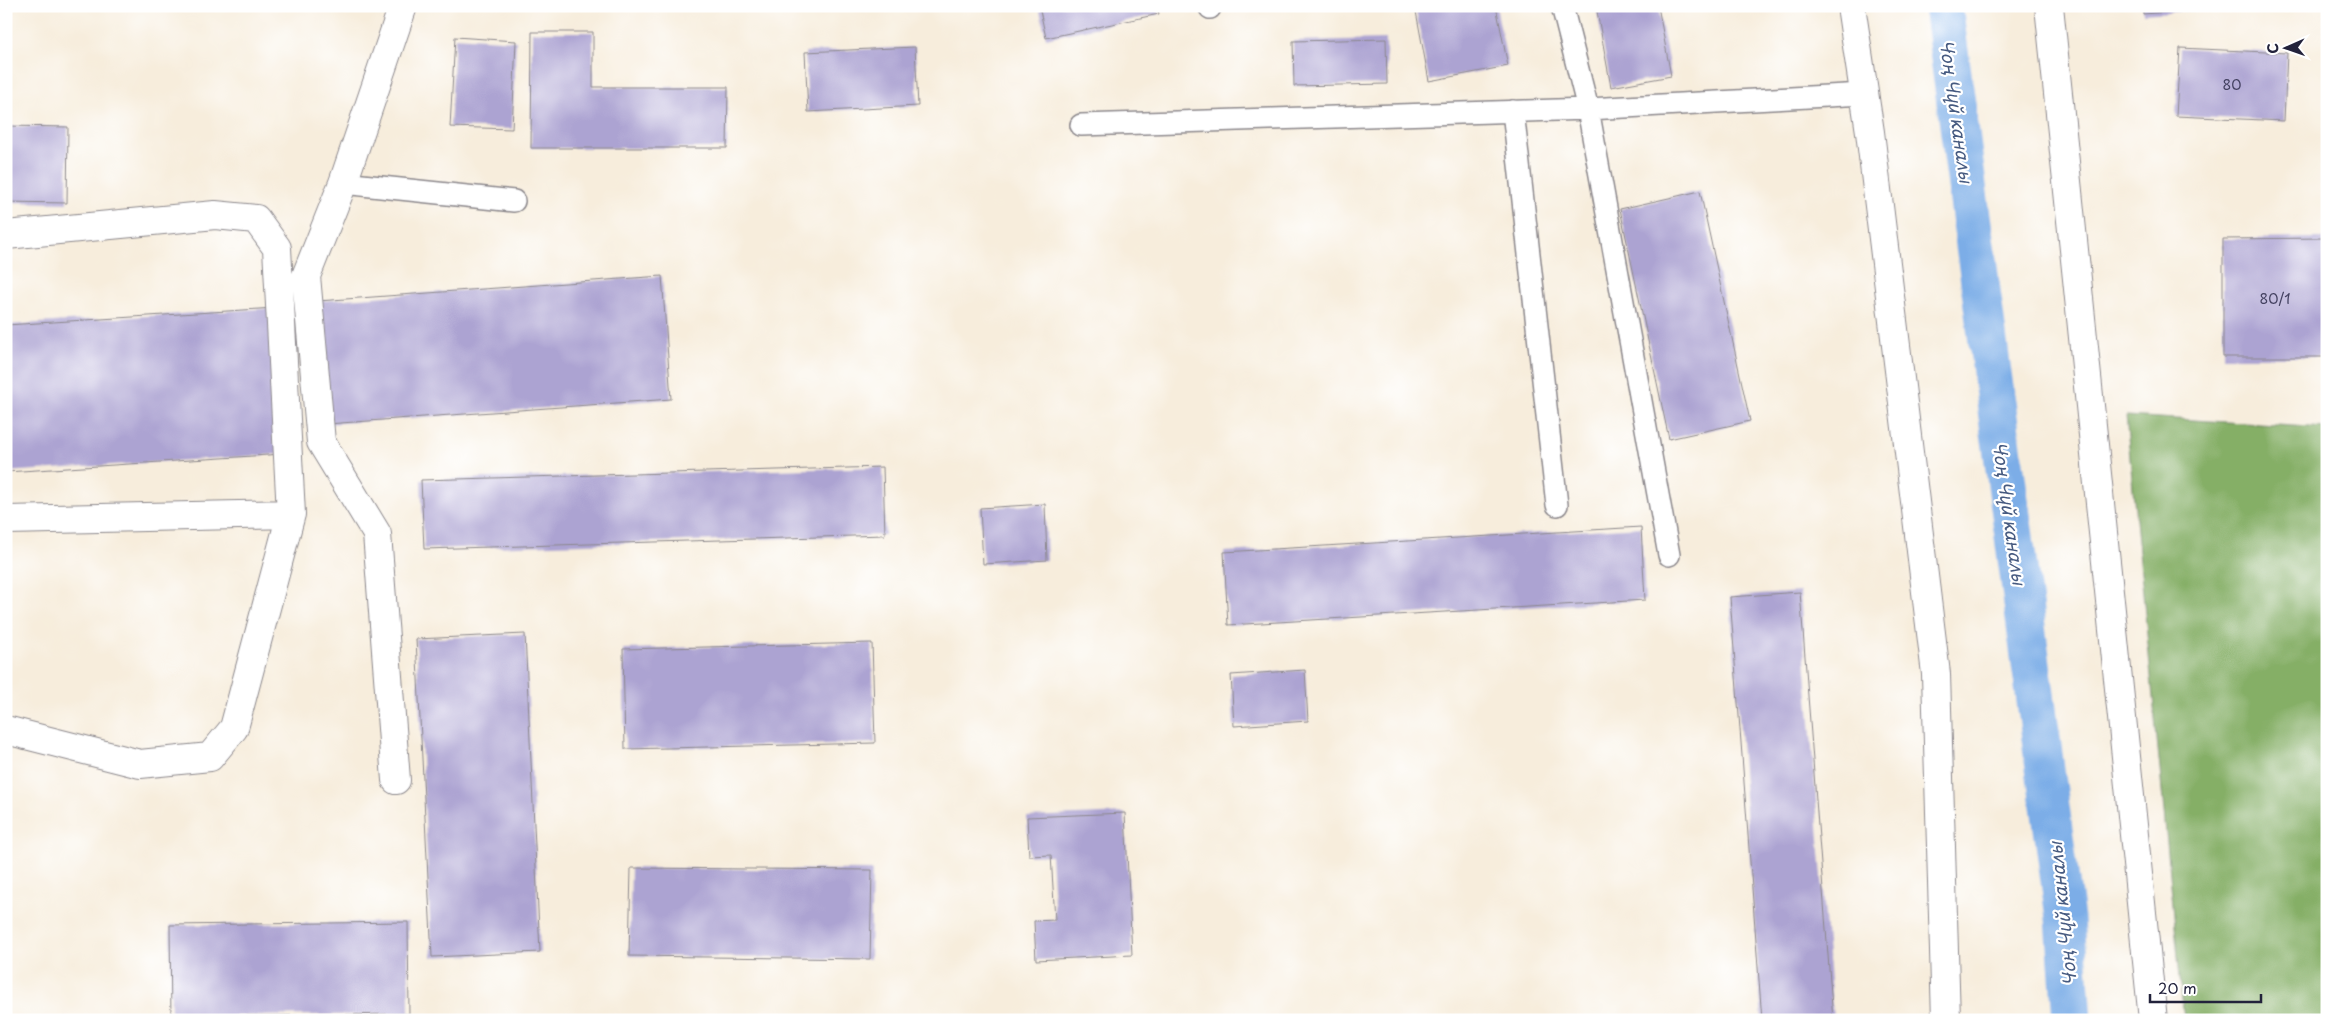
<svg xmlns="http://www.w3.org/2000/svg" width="2333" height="1026" font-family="'Playpen Sans',sans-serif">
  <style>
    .forest { fill: #85af66; stroke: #546850 }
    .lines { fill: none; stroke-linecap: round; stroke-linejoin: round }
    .canal { stroke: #7cade7; stroke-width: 39 }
    .building { fill: #aca3d2 }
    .lane-casing { stroke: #8c888c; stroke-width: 24 }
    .street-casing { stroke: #8c888c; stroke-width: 30 }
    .secondary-casing { stroke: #8c888c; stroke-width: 30 }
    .lane { stroke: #fff; stroke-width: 21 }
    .street { stroke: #fff; stroke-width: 28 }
    .secondary { stroke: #fff; stroke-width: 28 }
    .labels { text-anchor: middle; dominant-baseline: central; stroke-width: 4.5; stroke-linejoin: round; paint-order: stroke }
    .number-label { font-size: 14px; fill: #444261 }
    .water-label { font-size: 18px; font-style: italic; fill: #465a80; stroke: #fff }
  </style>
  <rect width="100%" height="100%" fill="#fff"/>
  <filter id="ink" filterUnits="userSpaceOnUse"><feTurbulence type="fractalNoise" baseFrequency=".02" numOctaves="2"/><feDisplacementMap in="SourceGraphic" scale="10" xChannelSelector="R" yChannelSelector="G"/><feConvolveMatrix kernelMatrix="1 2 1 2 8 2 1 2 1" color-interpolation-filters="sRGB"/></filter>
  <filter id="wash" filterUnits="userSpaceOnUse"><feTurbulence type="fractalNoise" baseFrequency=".0096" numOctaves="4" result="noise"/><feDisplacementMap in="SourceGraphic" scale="20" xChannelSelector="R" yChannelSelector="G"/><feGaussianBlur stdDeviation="1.12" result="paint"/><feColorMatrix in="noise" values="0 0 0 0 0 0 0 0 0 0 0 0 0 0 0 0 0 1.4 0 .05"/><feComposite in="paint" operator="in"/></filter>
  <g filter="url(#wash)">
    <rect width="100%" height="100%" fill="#f7eddc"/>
    <path class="forest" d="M2126 416 2327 428V1020H2184Z"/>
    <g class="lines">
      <path class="canal" d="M1943 6 2065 918 2072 1020"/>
    </g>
    <g id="blocks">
      <path class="building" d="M1039 6H1157L1159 14 1046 38Z
        M1415 6H1496L1508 66 1429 81Z
        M1596 6H1658L1671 76 1611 87Z
        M2143 6H2221V8L2143 14Z
        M532 32H593V87H728L727 148H531Z
        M455 37 516 41 512 129 450 127Z
        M1386 39 1387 84 1294 86 1293 41Z
        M915 47 918 106 808 112 805 52Z
        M2180 48 2287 53 2284 121 2176 116Z
        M6 126 68 127 67 203 6 202Z
        M1700 191 1750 421 1669 439 1620 209Z
        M2327 238V357H2223V239Z
        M662 276 671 399 327 424 318 301Z
        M275 308 283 454 6 472V325Z
        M883 467 885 535 424 549 421 480Z
        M1045 504 1047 560 983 564 980 508Z
        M1641 527 1645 600 1228 625 1224 552Z
        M1800 592 1833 1020H1762L1730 597Z
        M525 634 540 952 432 957 416 639Z
        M872 643 875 743 625 749 623 649Z
        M1305 670 1308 721 1234 726 1231 675Z
        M1125 813 1132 955 1036 960 1034 921 1055 920 1051 855 1029 856 1027 817Z
        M631 868 872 870 870 959 629 956Z
        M408 922 409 1014 234 1016V1020H171L170 925Z"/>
    </g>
  </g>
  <g filter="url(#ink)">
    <use href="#blocks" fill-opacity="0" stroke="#8c888c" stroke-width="1"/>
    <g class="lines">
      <g class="lane-casing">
        <path id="lane" d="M1209 6 1210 8
          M1562 6 1588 109 1669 555
          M1513 111 1557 505
          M1081 125 1588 109 1864 94
          M343 183 514 201"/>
      </g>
      <g class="street-casing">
        <path id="street" d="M2049 6 2153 1020
          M6 235 215 215 256 219 277 248 291 514 234 728 210 757 140 764 6 730
          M6 520 291 514
          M396 780 377 534 321 442 306 276 343 183 403 6"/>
      </g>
      <g class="secondary-casing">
        <path id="secondary" d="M1851 6 1870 132 1936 674 1946 1020"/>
      </g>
      <use href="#lane" class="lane"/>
      <use href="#street" class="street"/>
      <use href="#secondary" class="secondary"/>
    </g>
  </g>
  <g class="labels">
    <g class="number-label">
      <text x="2232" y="84">80</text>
      <text x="2275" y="298">80/1</text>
    </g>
    <g class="water-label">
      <text transform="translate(1957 111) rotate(82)">Чоң Чүй каналы</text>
      <text transform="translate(2010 513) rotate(82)">Чоң Чүй каналы</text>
      <text transform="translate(2062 914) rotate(-96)">Чоң Чүй каналы</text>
    </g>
  </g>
  <rect width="2333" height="1026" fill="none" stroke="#fff" stroke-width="25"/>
  <g transform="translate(2286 48) rotate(268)" stroke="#ffffff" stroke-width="4" paint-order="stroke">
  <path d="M0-4L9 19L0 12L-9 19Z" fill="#22223b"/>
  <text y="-8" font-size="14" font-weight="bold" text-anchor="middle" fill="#22223b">С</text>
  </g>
  <path d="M2150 994v8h111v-8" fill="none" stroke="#22223b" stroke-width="2.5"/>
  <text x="2158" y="994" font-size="15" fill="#22223b" stroke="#ffffff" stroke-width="4" paint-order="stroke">20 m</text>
</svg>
